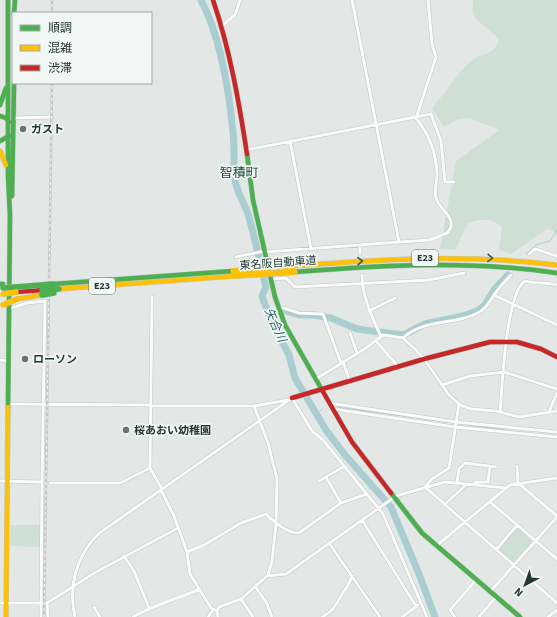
<svg xmlns="http://www.w3.org/2000/svg" width="557" height="617" font-family="'Source Sans 3','Noto Sans JP',sans-serif">
  <style>
    .green { fill: #cedfd3 }
    .lines { fill: none; stroke-linecap: round; stroke-linejoin: round }
    .stream { stroke: #a9cdd1; stroke-width: 1 }
    .river { stroke: #a9cdd1; stroke-width: 7 }
    .street-casing { stroke: #c0c5c3; stroke-width: 4 }
    .fast-casing { stroke: #c0c5c3; stroke-width: 5.5 }
    .slow-casing { stroke: #c0c5c3; stroke-width: 5.5 }
    .jam-casing { stroke: #c0c5c3; stroke-width: 5.5 }
    .street { stroke: #fbfcfb; stroke-width: 3 }
    .fast { stroke: #4caf50; stroke-width: 4.5 }
    .slow { stroke: #ffc107; stroke-width: 4.5 }
    .jam { stroke: #c62828; stroke-width: 4.5 }
    .rail-casing { stroke: #c7c9c9; stroke-width: 2.5 }
    .rail { stroke: #f1f7f4; stroke-width: 1; stroke-dasharray: 3; stroke-linecap: butt }
    .fast-bridge-casing { stroke: #bcc4c2; stroke-width: 6; stroke-linecap: butt }
    .slow-bridge-casing { stroke: #bcc4c2; stroke-width: 6; stroke-linecap: butt }
    .fast-bridge { stroke: #4caf50; stroke-width: 5.5 }
    .slow-bridge { stroke: #ffc107; stroke-width: 5.5 }
    .oneway { stroke: #305c3b }
    .poi-dot { fill: #677671; stroke: #f1f7f4; stroke-width: 1.5 }
    .labels { text-anchor: middle; dominant-baseline: central; stroke-width: 3.5; stroke-linejoin: round; paint-order: stroke }
    .shield { fill: #f1f7f4; stroke: #62716c; stroke-width: 1 }
    .shield-label { font-size: 10px; font-weight: bold; fill: #243832 }
    .poi-label { font-size: 11px; font-weight: bold; fill: #243832; stroke: #f1f7f4; text-anchor: start }
    .street-label { font-size: 11px; fill: #243832; stroke: #f1f7f4 }
    .water-label { font-size: 12px; font-style: italic; fill: #25646d; stroke: #f1f7f4 }
    .quarter-label { font-size: 13px; fill: #22483d; stroke: #f1f7f4 }
  </style>
  <rect width="100%" height="100%" fill="#e3e8e6"/>
  <path class="green" d="M473 0H557V235L552 230 547 229 511 254 499 250 502 228C493 217 481 219 468 223L455 250 440 249 456 161 499 130C490 124 478 124 470 118L458 119 444 127 432 109C440 99 464 65 472 60 483 53 494 55 499 40 493 31 476 22 473 14 472 10 473 4 473 0Z
    M11 525H40V547L10 546Z
    M518 528 532 541V542L515 562H512L498 549Z"/>
  <g class="lines">
    <path class="stream" d="M526 254 536 245 550 241 557 230
      M337 407 505 430
      M316 415 322 409"/>
    <path class="river" d="M201 0C220 36 229 91 233 132 235 148 233 165 235 180 237 193 244 202 248 214 255 238 260 263 266 287L262 296 271 321 289 355 295 378 326 430 345 455 391 507 419 574 435 617
      M286 311 299 315H314L331 318 357 329 403 335 425 324 463 316 477 311 484 306 494 290 508 275"/>
    <g class="street-casing">
      <path id="street" d="M222 26 235 15 240 0
        M13 118 52 117
        M416 118 436 57 432 44 428 0
        M290 141 311 249
        M246 150 431 114 441 141 445 182H454
        M399 242 430 240 447 233C460 219 439 210 436 198 434 189 437 181 437 173 436 153 429 134 416 118
        M360 245V253
        M265 252 399 242 352 0
        M529 254 535 249 557 256
        M236 257 265 251
        M362 275C362 297 373 318 381 337
        M271 279 286 278 295 287 429 280 464 273
        M494 295 557 325
        M152 297 150 468 162 489
        M279 308H284L299 313 323 314 341 363
        M9 309 27 303 45 301 42 482
        M369 311 395 298
        M350 333 357 353
        M403 338C423 319 453 325 476 314 487 309 490 300 497 291 501 285 506 280 511 275
        M376 341 396 364
        M0 360 8 361
        M343 362 350 381
        M316 379 366 348 383 335 390 336 403 338 415 349 424 359 449 395 460 405 471 409 496 411 519 417 557 411
        M442 385 470 376 504 372 557 389
        M329 403 456 422 557 432
        M7 404 151 405
        M151 406H254L288 400
        M254 406 268 443 277 479 276 524 272 561 268 575
        M333 409 455 427 557 437
        M500 412C502 389 506 292 525 281 537 284 545 282 557 285
        M549 412 557 393
        M517 466 518 483 557 516
        M326 477 341 503
        M0 481 42 482 41 617
        M319 481 343 467
        M50 483H120L150 468
        M457 483 459 469 465 463 496 467
        M473 484 476 482H488L490 466
        M425 487 557 603
        M425 487 432 479 449 468 459 404
        M161 490 174 516 187 552 190 574 211 608 217 611 218 617
        M490 502 557 559
        M444 505 467 484
        M362 520 416 606
        M329 543 380 617
        M436 546 510 485 557 478
        M496 550 517 525
        M187 552 204 545 241 523 266 514C272 521 289 534 299 533L341 503 367 494
        M124 556 134 571 149 608
        M255 586 267 604 272 617
        M490 592 557 517
        M241 599 253 617
        M0 603H47L96 572 178 528
        M47 603 48 617
        M94 607 100 617
        M217 611 219 607 241 599 267 576 286 574 396 496 445 482 506 488
        M75 617C68 586 76 557 98 534L292 398 312 431 323 440 383 514 427 617
        M133 617C154 605 177 599 200 589
        M208 617 213 610
        M322 617C334 611 336 604 343 593 347 587 350 583 352 576
        M402 617 418 605
        M455 617 450 610 476 580
        M479 617 496 597
        M548 617 557 610"/>
    </g>
    <g class="fast-casing">
      <path id="fast" d="M8 0V173L10 216 8 407
        M14 13 15 0
        M0 105 6 88
        M0 116 6 118 9 122
        M0 141 9 136
        M247 154 253 200 275 297 285 325 322 390
        M12 196 14 83
        M295 272C383 265 469 260 557 273
        M0 284H3
        M54 284 233 271
        M391 493 422 533 520 617"/>
    </g>
    <g class="slow-casing">
      <path id="slow" d="M0 151 6 165
        M294 266C382 259 469 254 557 265
        M59 289 235 276
        M17 299 42 295
        M6 617 8 407"/>
    </g>
    <g class="jam-casing">
      <path id="jam" d="M213 0C230 50 239 102 247 154
        M16 292 42 290
        M322 390 352 442 391 493
        M292 398 424 359 490 342H517L541 349 557 357"/>
    </g>
    <use href="#street" class="street"/>
    <use href="#fast" class="fast"/>
    <use href="#slow" class="slow"/>
    <use href="#jam" class="jam"/>
    <g class="rail-casing">
      <path id="rail" d="M52 13V0
        M44 617 52 83"/>
    </g>
    <use href="#rail" class="rail"/>
    <g class="fast-bridge-casing">
      <path id="fast-bridge" d="M3 288 54 284
        M42 290 59 289
        M42 295 54 293"/>
    </g>
    <g class="slow-bridge-casing">
      <path id="slow-bridge" d="M233 271 294 266
        M235 276 295 272
        M3 294 16 292
        M3 305 17 299"/>
    </g>
    <use href="#fast-bridge" class="fast-bridge"/>
    <use href="#slow-bridge" class="slow-bridge"/>
  </g>
  <defs><path id="oneway-chevron" d="M-2-3.5L2.5 0L-2 3.5" fill="none" stroke-width="1.6" stroke-linecap="round" stroke-linejoin="round"/></defs>
  <g class="oneway">
    <use href="#oneway-chevron" transform="translate(490 258) rotate(2)"/>
    <use href="#oneway-chevron" transform="translate(360 261) rotate(-3)"/>
  </g>
  <g class="poi-dot">
    <circle cx="23" cy="129" r="4"/>
    <circle cx="25" cy="359" r="4"/>
    <circle cx="126" cy="430" r="4"/>
  </g>
  <g class="labels">
    <g class="shield">
      <rect x="412" y="250" width="26" height="16" rx="3"/>
      <rect x="89" y="278" width="26" height="16" rx="3"/>
    </g>
    <g class="shield-label">
      <text x="425" y="258">E23</text>
      <text x="102" y="286">E23</text>
    </g>
    <g class="poi-label">
      <text x="31" y="129">ガスト</text>
      <text x="33" y="359">ローソン</text>
      <text x="134" y="430">桜あおい幼稚園</text>
    </g>
    <g class="street-label">
      <text transform="translate(278 263) rotate(-4)">東名阪自動車道</text>
    </g>
    <g class="water-label">
      <text transform="translate(275 325) rotate(66)">矢合川</text>
    </g>
    <g class="quarter-label">
      <text x="239" y="173">智積町</text>
    </g>
  </g>
  <rect x="12" y="12" width="140" height="72" fill="#f1f7f4" stroke="#9faba6"/>
  <rect x="20" y="25" width="20" height="6" fill="#4caf50" stroke="#9faba6"/>
  <text x="48" y="32" font-size="12" fill="#243832">順調</text>
  <rect x="20" y="45" width="20" height="6" fill="#ffc107" stroke="#9faba6"/>
  <text x="48" y="52" font-size="12" fill="#243832">混雑</text>
  <rect x="20" y="65" width="20" height="6" fill="#c62828" stroke="#9faba6"/>
  <text x="48" y="72" font-size="12" fill="#243832">渋滞</text>
  <g transform="translate(525 585) rotate(221)" stroke="#f1f7f4" stroke-width="3" paint-order="stroke">
  <path d="M0-3L7 15L0 10L-7 15Z" fill="#243832"/>
  <text y="-6" font-size="11" font-weight="bold" text-anchor="middle" fill="#243832">N</text>
  </g>
</svg>
